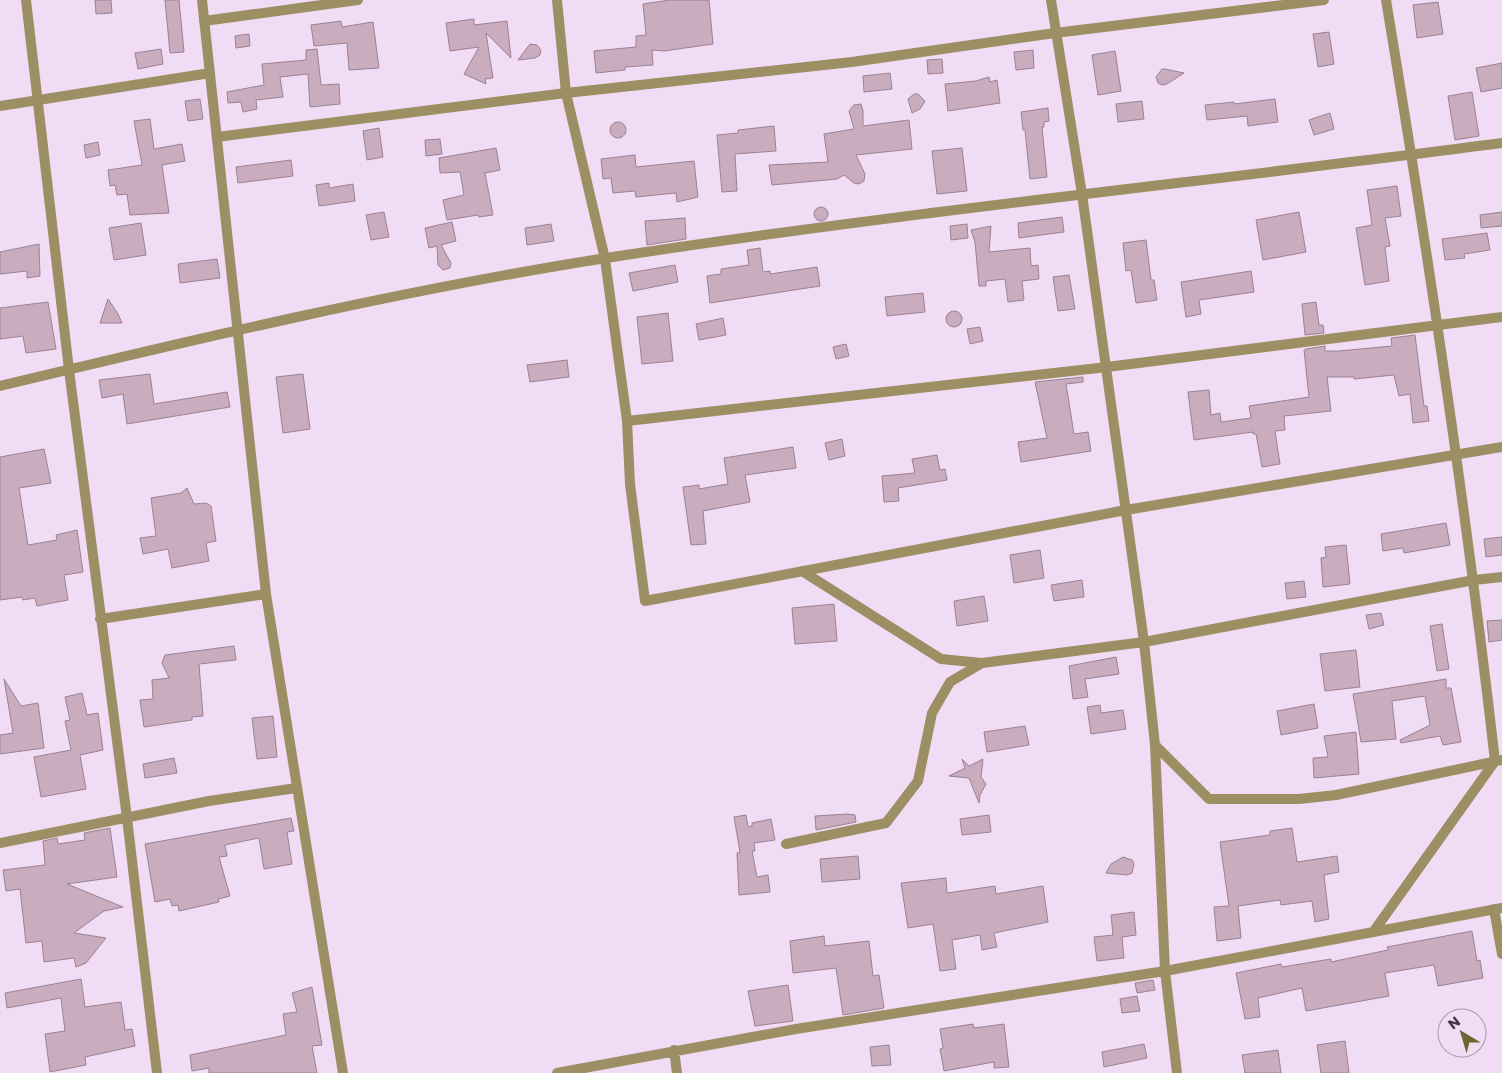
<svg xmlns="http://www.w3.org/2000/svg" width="1502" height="1073" font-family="Poppins,sans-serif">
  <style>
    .building { fill: #c9acbe; stroke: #9c8192 }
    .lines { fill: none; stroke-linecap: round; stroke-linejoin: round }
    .street { stroke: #9d8f64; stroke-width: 10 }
  </style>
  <rect width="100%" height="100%" fill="#f1dcf6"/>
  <path class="building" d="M95 0H111L112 13 96 14Z
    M165 0H179L184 52 170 53Z
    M670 0H709L713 44 664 51 652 50 653 65 625 67V70L596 73 594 51 636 47V36L646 35 643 4Z
    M1438 2 1443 34 1417 38 1413 5Z
    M474 19V25L507 21 511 58 486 33 493 78 485 79 486 84 464 74 479 47 450 51 446 23Z
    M341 21 342 27 373 22 379 68 349 70 347 43 314 46 311 25Z
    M1329 32 1334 64 1318 67 1313 34Z
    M249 34 250 46 236 48 235 36Z
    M530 44 537 45 541 50 540 55 535 58 518 60Z
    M161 49 163 64 138 69 135 53Z
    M317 49 321 85 339 84 340 104 310 107 308 74 280 77 283 97 256 100 257 109 243 112 241 102 228 103 227 92 264 85 262 64 306 60V50Z
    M1033 50 1034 68 1016 70 1014 52Z
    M1115 51 1121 91 1098 95 1092 55Z
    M942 59 943 73 928 74 927 60Z
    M1502 63V88L1481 92 1476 68Z
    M1162 69H1165L1184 73 1167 84 1162 85 1158 83 1156 77Z
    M890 73 892 89 864 92 863 76Z
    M989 77 990 82 997 80 1000 103 948 111 945 84 976 81Z
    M1472 92 1479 136 1455 140 1448 96Z
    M914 94H918L925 101 920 109 912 113 908 99Z
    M200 99 203 119 188 121 185 101Z
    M1275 99 1278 122 1248 126 1247 116 1207 120 1205 105 1234 102V104Z
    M1142 101 1144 119 1118 122 1116 104Z
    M861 104 863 111V126L909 120 912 149 856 155 865 174 864 181 859 184 854 183 844 175 837 179 772 185 769 165 828 162 824 134 854 129 849 111 854 105Z
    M1048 108 1049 121 1044 122V127H1042L1047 177 1030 179 1025 130H1023L1021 112Z
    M1330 113 1334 129 1314 135 1309 120Z
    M150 119 154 149 182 144 185 161 162 165 169 213 130 215 127 194 117 195 115 185 110 186 108 170 142 165 134 121Z
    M610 130a8 8 0 1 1 16 0a8 8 0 1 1-16 0Z
    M774 126 776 151 735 154 737 191 722 192 717 135 738 133V130Z
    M379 128 383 157 367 160 363 131Z
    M440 139 442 154 426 156 425 140Z
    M98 142 100 155 86 158 84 145Z
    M496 148 500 170 485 173 493 215 479 217 478 215 447 220 443 200 464 195 460 172 440 173 439 158Z
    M962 148 967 191 937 194 932 151Z
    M635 155 636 167 694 161 698 197 677 202 676 193 636 197 635 191 613 193 611 178 603 179 601 159Z
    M291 160 293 176 238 183 236 167Z
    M329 183V188L353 184 355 201 319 206 316 185Z
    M1397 186 1401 216 1385 218 1390 246 1385 247 1389 281 1365 285 1356 228 1372 225 1367 190Z
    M814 214a7 7 0 1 1 14 0a7 7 0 1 1-14 0Z
    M384 212 389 237 371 240 366 215Z
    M1299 212 1306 252 1263 260 1256 220Z
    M1502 212V226L1481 228 1480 215Z
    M1062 217 1064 232 1019 238 1018 223Z
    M685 218 686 239 647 245 645 221Z
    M452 222 456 241 441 245 451 263 450 268 443 270 438 265 437 246 429 248 425 228Z
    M141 223 146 255 114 260 109 228Z
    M551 224 554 241 527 245 525 228Z
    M967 224 968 238 951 240 950 226Z
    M991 226 989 252 1030 248 1031 266 1038 265 1039 279 1022 281 1024 300 1008 302 1005 279 986 281V286H979L975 242 971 230Z
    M1487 233 1490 250 1464 254 1465 258 1445 260 1442 239Z
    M1146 240 1151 280H1154L1157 300 1136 303 1131 270 1126 271 1123 243Z
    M39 244 40 276 27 278V271L0 274V252Z
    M760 248 763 272 770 271V274L817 267 820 286 710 303 707 276 721 274V269L749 265 747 250Z
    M217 259 220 278 180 283 178 264Z
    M675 265 678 282 633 291 629 273Z
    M1251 271 1254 292 1199 300 1201 314 1186 317 1181 282Z
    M1069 275 1075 309 1058 311 1053 277Z
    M923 293 925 312 887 316 885 297Z
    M108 299 118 314 122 323H100Z
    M48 302 56 349 26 353 23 336 0 339V308Z
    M1316 302 1319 325H1323L1324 333 1305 335 1302 304Z
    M946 319a8 8 0 1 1 16 0a8 8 0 1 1-16 0Z
    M668 313 673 361 642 364 637 317Z
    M723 318 726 335 699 340 696 324Z
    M980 327 983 341 970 344 967 329Z
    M1415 335 1424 406H1427L1429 421 1413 423 1410 394 1399 396 1394 375 1354 379V377H1327L1331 411 1284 416 1285 430 1275 431 1280 464 1262 467 1256 434H1253V432L1194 440 1188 392 1209 390 1211 415 1220 413 1221 422 1251 418 1249 406 1309 397 1304 350 1306 349 1325 346V351H1339L1392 346 1391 338Z
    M846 344 849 356 836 359 833 347Z
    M567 360 569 377 530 382 527 365Z
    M150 374 154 404 227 392 230 407 127 424 123 394 102 398 99 380Z
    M303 374 310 429 283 433 276 377Z
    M1083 377V382L1066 384 1074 434 1088 432 1091 451 1021 462 1018 442 1047 438 1035 382Z
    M842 439 845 456 829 460 825 443Z
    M793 447 796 468 745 475 750 502 703 511 706 544 691 545 683 487 699 485V489L728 484 724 458Z
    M44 449 51 483 19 488 28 545 57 540 56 535 77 530 83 572 64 575 68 600 37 606 35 598 23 600 22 597 0 600V457Z
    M937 455 940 470 945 469 947 480 898 488 899 501 884 502 882 476 915 473 912 459Z
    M187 488 194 504 206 503 211 506 216 541 206 543 209 561 172 568 168 549 143 554 140 538 156 536 151 498 181 493Z
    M1446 523 1450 545 1404 553 1403 548 1383 551 1381 534Z
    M1502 537V555L1486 557 1484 539Z
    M1346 545 1350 584 1323 587 1321 558 1326 557 1325 547Z
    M1040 550 1044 578 1014 583 1010 555Z
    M1082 580 1084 597 1054 601 1051 585Z
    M1304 581 1306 597 1287 599 1285 583Z
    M984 596 988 621 957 626 954 601Z
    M834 604 837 641 795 644 792 608Z
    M1381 613 1384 625 1369 629 1366 615Z
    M1502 620V640L1489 642 1487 621Z
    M1442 624 1449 669 1437 671 1430 626Z
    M234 646 236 660 199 664 203 716 192 717V720L144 727 140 700 153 699 152 680 169 678 162 663 165 655Z
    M1356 650 1360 687 1325 691 1320 654Z
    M1116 657 1119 674 1085 679 1088 697 1073 699 1069 666Z
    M4 679 21 706 38 703 44 748 0 754V735L13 733Z
    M1446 679V688H1451L1461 742 1443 745 1440 736 1401 743 1400 740 1430 725 1425 696 1392 701 1396 739 1361 742 1353 694Z
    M82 693 87 715 98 713 103 750 80 755 86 789 41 797 34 757 71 750 65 721 70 720 65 697Z
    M1314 704 1318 728 1281 735 1277 711Z
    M1100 705 1101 713 1123 710 1126 729 1091 734 1087 707Z
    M273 716 277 757 257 759 252 718Z
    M1025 726 1029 745 987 752 984 732Z
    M1356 732 1359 774 1314 778 1313 758 1328 757 1324 736Z
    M174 758 177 773 145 778 143 764Z
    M962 759 969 766 983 759 981 777 986 784 980 795 979 803 969 778 949 776 965 768Z
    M848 814 855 815 856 822 816 830 815 816Z
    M746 815 748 827 752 826V823L771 819 775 840 754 843 755 851H752L757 877 768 875 770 892 739 895 737 853 740 852 734 817Z
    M989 815 991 832 962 835 960 819Z
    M291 818 294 831 287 832 292 864 264 869 259 838 225 845 227 856 219 857 230 896 218 899 219 902 179 911 178 905 172 906 170 899 155 902 145 844Z
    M110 828 117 877 67 884 123 907 104 911 74 933 106 938 86 963 76 967 74 958 44 962 42 941 26 943 20 889 6 891 3 870 45 865 43 841 57 838 58 844 85 840 84 833Z
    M1292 828 1297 862 1337 856 1339 872 1324 875 1329 919 1315 922 1312 901 1281 905 1280 900 1238 906 1241 938 1217 941 1214 907 1229 906 1220 842 1270 835V831Z
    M858 856 860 879 822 882 820 859Z
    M1123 857 1132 860 1134 864 1132 873 1127 875 1106 873 1111 864Z
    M946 878 947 893 995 886 996 894 1043 886 1048 922 994 933 997 947 982 950 980 935 952 940 956 969 940 971 933 924 908 928 901 883Z
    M1134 912 1136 935 1122 937 1124 958 1097 961 1094 937 1113 935 1111 915Z
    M1472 931 1477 961 1480 960 1483 978 1438 986 1434 965 1385 973 1389 996 1306 1011 1302 988 1258 998 1260 1017 1245 1019 1236 973 1281 964 1282 967 1331 959V962L1388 950 1387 947Z
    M824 936 825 946 869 941 873 976 879 975 884 1008 843 1015 836 968 793 973 790 941Z
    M81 979 85 1007 121 1002 125 1030 132 1029 135 1046 85 1057 86 1065 50 1072 45 1034 65 1031 61 998 7 1008 5 993Z
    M1153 980 1155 990 1137 993 1135 983Z
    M788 985 793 1021 755 1026 748 991Z
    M312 987 322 1045 312 1046 317 1073H209V1068L192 1071 190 1055 286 1035 283 1014 297 1012 292 993Z
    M1137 996 1140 1011 1122 1013 1120 999Z
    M973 1024 974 1028 1004 1024 1009 1067 994 1068V1062L944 1071 940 1049 943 1048 940 1029Z
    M1345 1041 1349 1073H1321L1317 1045Z
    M1144 1044 1147 1058 1104 1067 1102 1052Z
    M889 1045 891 1065 872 1066 870 1047Z
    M1278 1050 1281 1073H1245L1242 1055Z"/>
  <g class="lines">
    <path class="street" d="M26 0 69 370 127 818 157 1073
      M202 0 266 594 343 1073
      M557 0 566 93 605 259 627 421 630 484 645 601 1126 510 1502 447
      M1051 0 1082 194 1144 642 1155 745 1165 971 1177 1073
      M204 21 358 0
      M0 106 210 73
      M217 137 566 93 852 62 1055 33 1324 0
      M0 386C201 338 402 290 606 258 904 212 1204 182 1502 143
      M627 421 1107 367 1502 317
      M802 571 941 659 982 663 1144 642 1474 580 1502 577
      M100 619 266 594
      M1155 745 1209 799H1299L1336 795 1502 760
      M0 843 209 801 296 788
      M786 844 886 823 918 781 932 713 950 682 982 663
      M1494 909 1502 954
      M1374 931 1495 761C1466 506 1428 253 1386 0
      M674 1050 677 1073
      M557 1073 796 1029 1165 971 1502 908"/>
  </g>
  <g transform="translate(1462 1033) rotate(322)"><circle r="24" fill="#f1dcf6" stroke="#a999ac"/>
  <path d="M0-4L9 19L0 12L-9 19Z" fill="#6c6633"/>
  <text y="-8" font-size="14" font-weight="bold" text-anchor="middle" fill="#3c343e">N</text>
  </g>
</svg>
